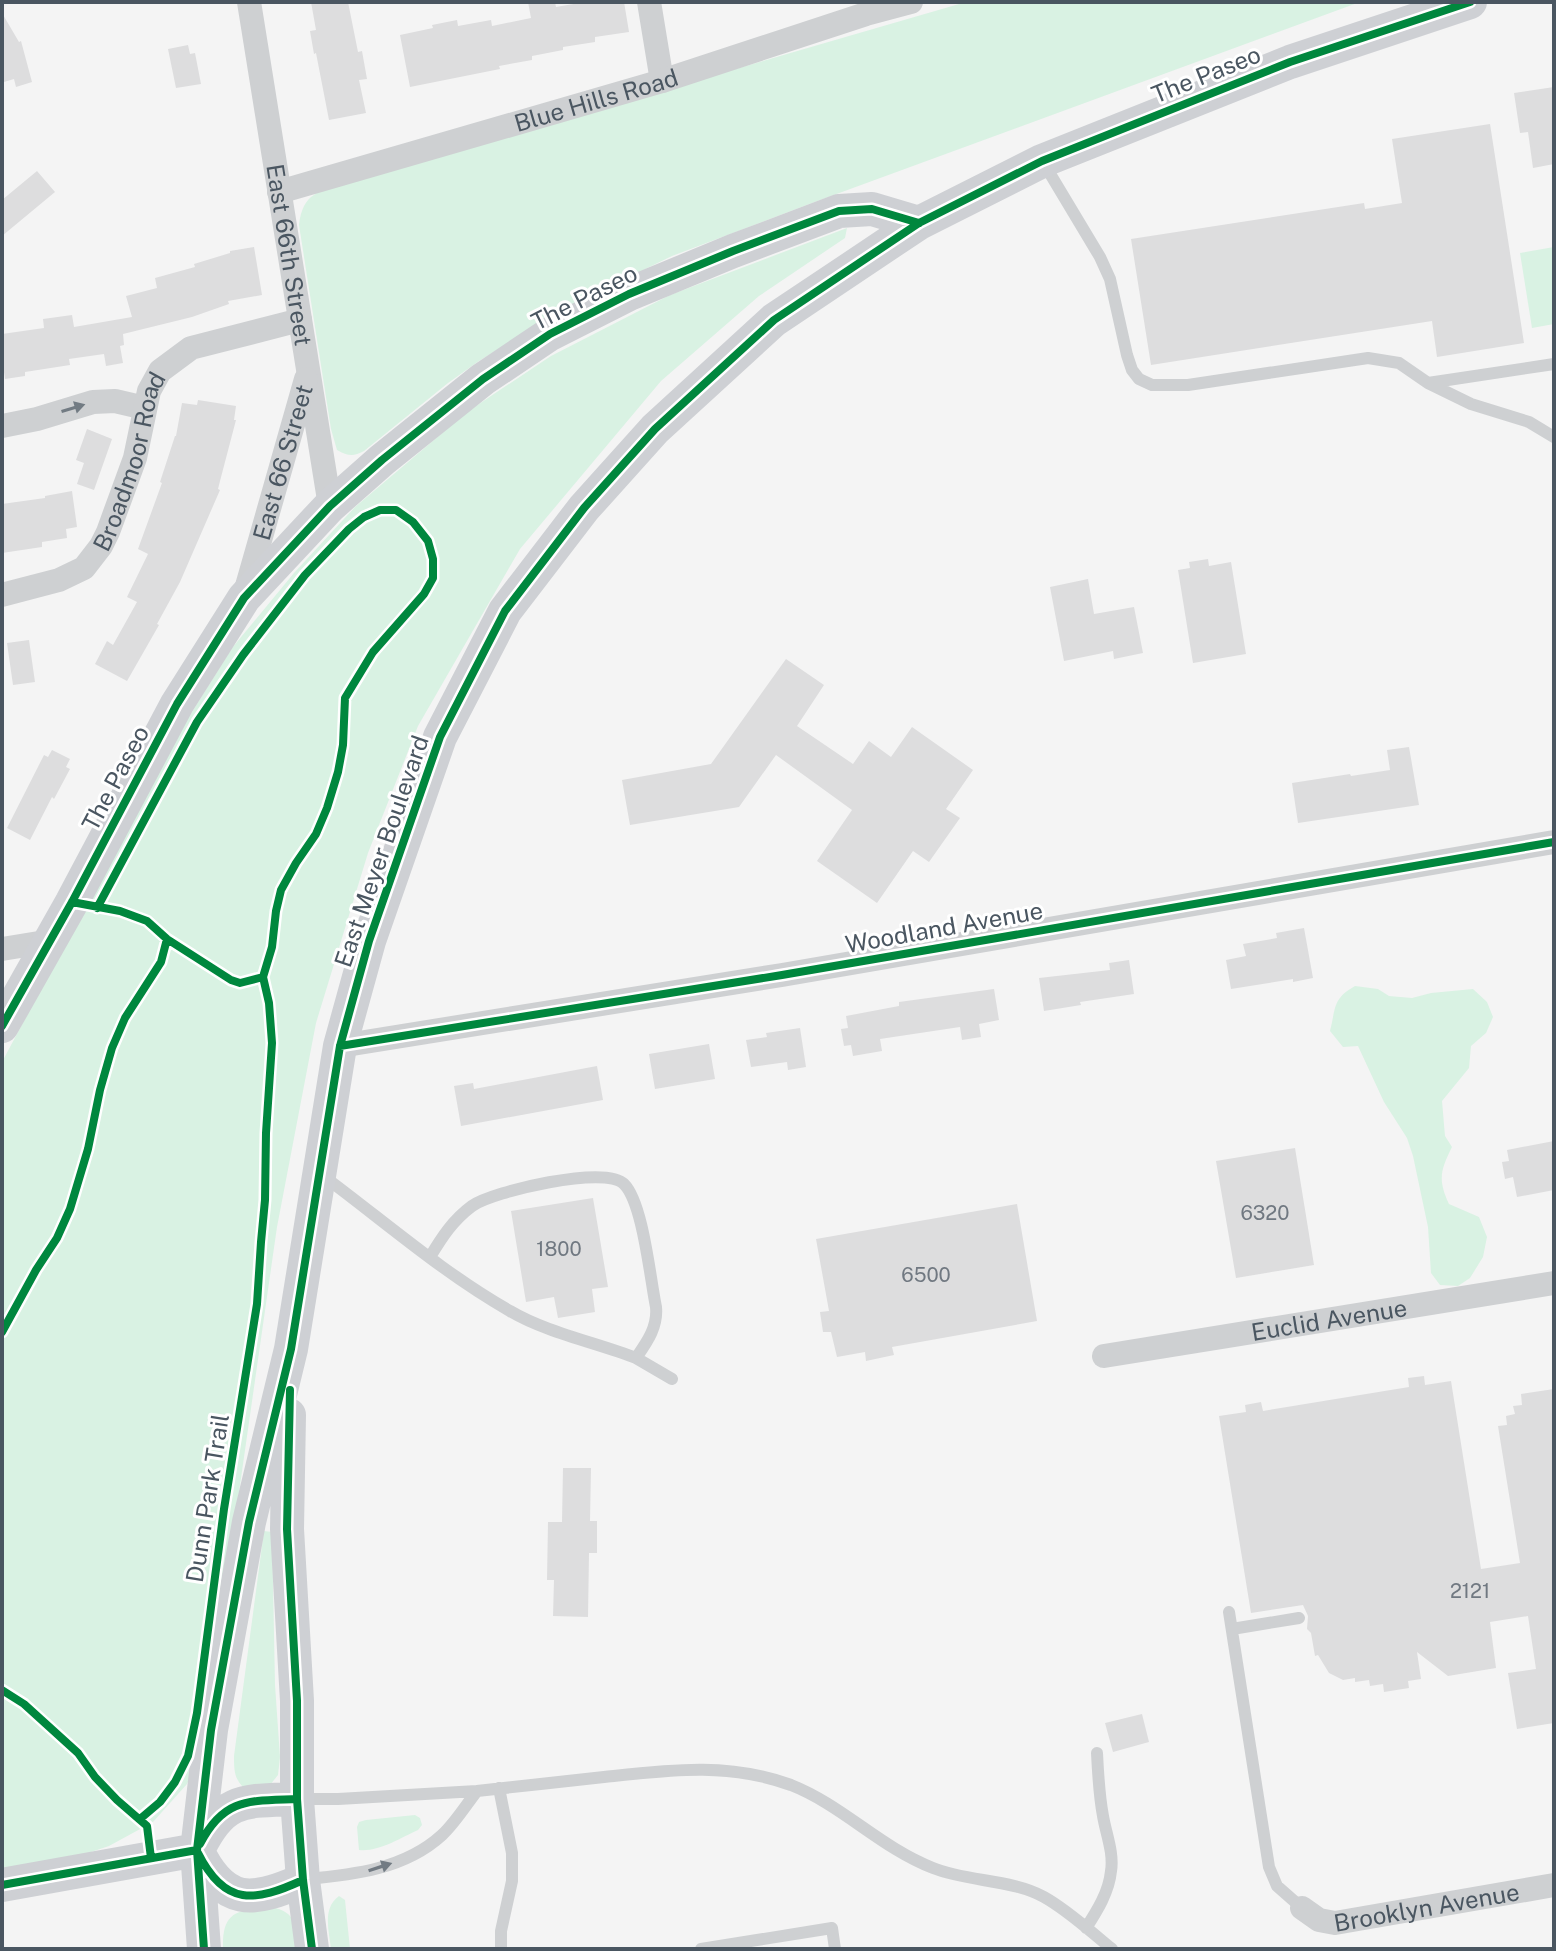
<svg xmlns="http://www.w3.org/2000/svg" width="1556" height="1951" font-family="'Public Sans',sans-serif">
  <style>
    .green { fill: #d9f2e3 }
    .building { fill: #ddddde }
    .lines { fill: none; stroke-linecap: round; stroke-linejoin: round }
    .service { stroke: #ced0d2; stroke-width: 12 }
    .minor { stroke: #ced0d2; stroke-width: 24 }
    .secondary { stroke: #ced0d4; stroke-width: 34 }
    .cycleway-casing { stroke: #fff; stroke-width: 13 }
    .cycleway { stroke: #00873e; stroke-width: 8 }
    .oneway { fill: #727b83 }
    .labels { text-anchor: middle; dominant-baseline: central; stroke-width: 6; stroke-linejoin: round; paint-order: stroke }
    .number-label { font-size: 20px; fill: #707881 }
    .street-label { font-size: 24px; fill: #4a5661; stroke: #fff }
  </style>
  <rect width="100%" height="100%" fill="#f4f4f4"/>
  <path class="green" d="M966 2H1360L812 203 672 256 561 310 479 361 448 383 364 451C353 457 348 456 337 450L331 429 299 225C303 192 319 192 346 182Z
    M847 228 845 238 759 296 661 381 520 549 418 726 368 853 316 1023 277 1227 202 1750 187 1784 153 1822 109 1846 67 1860 2 1871V1062L170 747 232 648 294 573 355 507 467 412 551 356 670 295Z
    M1554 247V324L1532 328 1520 253Z
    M1355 986 1378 989 1389 996 1412 998 1431 993 1473 989 1487 1002 1493 1017 1486 1033 1471 1046 1469 1068 1442 1101 1445 1136 1452 1147C1440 1171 1438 1180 1449 1204L1479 1217 1487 1237 1483 1257 1470 1278 1458 1286 1440 1285 1431 1273 1428 1227 1413 1156 1407 1138 1384 1102 1358 1046 1343 1047 1330 1031C1336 1008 1332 999 1355 986Z
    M264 1531 272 1532 275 1685 280 1757 278 1775 270 1785 243 1787C234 1778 234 1769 234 1756Z
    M415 1815 420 1818 422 1825 418 1830C400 1838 379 1852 359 1850L357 1827 359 1822 366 1820Z
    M339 1896 345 1900 350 1949H331C329 1931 322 1908 339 1896Z
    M271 1907C297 1912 296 1926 299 1949H223C222 1910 237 1911 271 1907Z"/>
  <path class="building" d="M311 2H348L358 52 362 51 367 79 359 80 366 113 329 120 316 53 314 54 310 31 316 30Z
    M528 2H555L556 7 585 2H624L629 32 595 37V42L563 47V50L532 56V60L499 66 500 69 410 87 400 35 433 28 432 25 457 20 458 26 491 20 492 26 531 18Z
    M2 13 19 42 21 41 32 82 16 87 14 79 4 82 2 73Z
    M188 45 190 54 195 53 201 84 176 88 168 49Z
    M1554 87V164L1533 168 1528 132 1520 133 1514 93Z
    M1490 124 1524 343 1437 357 1432 321 1151 365 1131 239 1364 203 1365 209 1402 203 1392 139Z
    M37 171 55 192 2 236V200Z
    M254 247 262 295 228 301 229 304 192 317 123 334 124 345 120 346 123 363 106 366 104 354 69 359 70 365 25 372V376L5 379 2 358V334L44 328 43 319 72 315 74 327 132 317 126 296 157 288 155 278 195 267 194 264 230 253V251Z
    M198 400 236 406 234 420H236L220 481 218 489 220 490 180 582 157 624 159 625 127 681 95 664 107 641 113 645 137 602 127 597 148 554 138 549 162 483 160 482 175 436H176L182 403 197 405Z
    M87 429 112 439 94 490 77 484 84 463 76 460Z
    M72 491 77 527 66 529 67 538 42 542V547L2 553V504L45 498V496Z
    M1208 559 1209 566 1231 562 1246 654 1193 663 1178 570 1190 568 1189 562Z
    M1088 579 1094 614 1134 607 1143 653 1114 659 1113 651 1064 661 1050 587Z
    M29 640 35 682 13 685 7 643Z
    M786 659 824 685 797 726 853 764 869 741 891 757 912 727 973 770 946 809 960 818 929 862 913 851 877 903 817 861 852 810 776 755 739 807 630 825 622 780 711 764Z
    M1409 747 1419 805 1298 823 1292 783 1350 774 1351 776 1390 770 1387 750Z
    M52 750 70 759 66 767 70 769 54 799 52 797 30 840 7 828 44 755 48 757Z
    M1304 928 1313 978 1293 982V979L1231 989 1226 960 1246 956 1243 944 1277 938 1276 933Z
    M1129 960 1134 994 1080 1002 1081 1005 1044 1011 1039 978 1110 970 1109 963Z
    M994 989 999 1020 979 1024 981 1037 962 1040 960 1027 880 1039 882 1051 853 1056 851 1045 844 1046 841 1029 848 1028 846 1016 899 1006V1002Z
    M800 1028 806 1067 788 1070 787 1062 751 1067 746 1040 767 1037 766 1033Z
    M709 1044 715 1079 655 1089 649 1054Z
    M597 1066 603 1100 461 1126 454 1086 473 1083 474 1089Z
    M1554 1141V1190L1517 1197 1513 1177 1505 1179 1502 1162 1509 1161 1507 1150Z
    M1295 1148 1314 1265 1236 1278 1216 1161Z
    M593 1198 608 1287 592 1289 595 1312 558 1318 554 1297 526 1302 511 1211Z
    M1017 1204 1037 1321 892 1347 894 1355 866 1361 865 1352 837 1357 831 1332H823L820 1312 829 1311 816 1239Z
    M1424 1376 1425 1385 1451 1381 1481 1569 1520 1563 1498 1426 1507 1425 1506 1416 1515 1414 1513 1406 1522 1405 1521 1394 1554 1389V1723L1517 1729 1508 1673 1536 1669 1528 1616 1490 1622 1496 1668 1448 1676 1417 1652 1421 1679 1408 1681 1409 1688 1384 1692 1383 1684 1370 1686 1369 1680 1355 1682V1678L1343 1680 1329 1673 1318 1655 1315 1656 1311 1633 1307 1629 1308 1616 1303 1605 1251 1613 1219 1416 1246 1412 1245 1405 1261 1402 1263 1411 1409 1387 1408 1378Z
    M563 1468H591L590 1521H597V1553H589L588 1617 553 1616 554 1580H547L548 1522H562Z
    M1142 1714 1149 1742 1113 1752 1105 1723Z"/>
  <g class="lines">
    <path class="service" d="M1043 162 1100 257 1110 279 1127 355 1132 370 1139 379 1152 385H1188L1368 358 1399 363 1428 383 1471 404 1529 422 1554 437
      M1428 383 1554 364
      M322 1175C384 1221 443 1273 510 1311 545 1332 597 1343 636 1358 647 1342 658 1327 656 1307 650 1278 643 1203 624 1184 606 1165 493 1191 472 1206 453 1220 442 1237 430 1257
      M636 1358 672 1379
      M1229 1612 1269 1867 1277 1886 1302 1908
      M1232 1629 1299 1618
      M499 1788 512 1853V1881L501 1931V1949
      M477 1791C519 1786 562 1782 604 1777 669 1770 728 1762 791 1785 842 1805 881 1848 933 1868 968 1882 1011 1879 1044 1897 1069 1911 1091 1932 1112 1949
      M298 1799H338L477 1791C466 1805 455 1823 442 1835 405 1869 353 1875 306 1879
      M1086 1928C1097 1911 1109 1892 1111 1871 1114 1853 1106 1834 1103 1816 1099 1795 1098 1774 1097 1753
      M701 1949 832 1928 835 1949"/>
    <g class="minor">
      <path id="s1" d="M249 2 330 506"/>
      <path d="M649 2 662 81"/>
      <path id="s2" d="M279 192 662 81 866 14 911 2"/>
      <path d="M2 426 37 419 93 402 115 401 145 408"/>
      <path id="s3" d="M245 593 306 379"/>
      <path id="s4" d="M2 595 59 580 84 568 101 546 108 532 135 458 149 391 160 371 191 348 300 320"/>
      <path d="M2 949 51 941"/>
      <path d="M340 1046 782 975 1554 842"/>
      <path id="s5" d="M1104 1356 1554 1283"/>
      <path id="s6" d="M1302 1908 1319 1920 1335 1923 1554 1885"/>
    </g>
    <path class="secondary" d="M2 1026 72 902 177 704 244 598 330 506 382 460 483 379 550 334 629 294 733 251 839 211 872 209 919 223
      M289 1415 287 1529 297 1701V1799L303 1880 312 1949
      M199 1848C224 1797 245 1801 297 1799
      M197 1850C224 1906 252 1903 303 1880
      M2 1885 197 1850
      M204 1949 197 1850 211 1730 249 1522 291 1349 340 1046 369 941 440 737 505 611 584 508 655 429 774 320 919 223 1042 161 1290 62 1470 2"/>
    <g class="cycleway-casing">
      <path id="cycleway" d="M72 902 120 911 147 921 167 939 231 980 240 983 263 977 272 947 276 911 281 890 296 863 316 834 327 808 338 772 343 745 345 698 373 652 424 594 433 578V559L428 541 413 522 396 510H380L364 517 349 529 305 575 243 655 197 722 97 908
        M2 1026 72 902 177 704 244 598 330 506 382 460 483 379 550 334 629 294 733 251 839 211 872 209 919 223
        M340 1046 782 975 1554 842
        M2 1332 36 1270 57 1238 70 1209 88 1149 100 1090 112 1048 125 1018 161 962 167 939
        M290 1390 287 1529 297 1701V1799L303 1880 312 1949
        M2 1690 24 1704 78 1753 95 1777 117 1800 147 1826 151 1858
        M140 1819 160 1802 175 1782 188 1756 197 1713 224 1509 257 1304 261 1242 265 1200 266 1133 272 1043 269 1003 263 977
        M200 1844C224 1797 250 1801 297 1799
        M198 1853C225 1907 255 1902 303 1880
        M2 1885 197 1850
        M204 1949 197 1850 211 1730 249 1522 291 1349 340 1046 369 941 440 737 505 611 584 508 655 429 774 320 919 223 1042 161 1290 62 1470 2"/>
    </g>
    <use href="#cycleway" class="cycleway"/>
  </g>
  <defs><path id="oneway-solid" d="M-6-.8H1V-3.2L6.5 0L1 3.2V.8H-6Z" transform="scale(2)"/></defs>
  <g class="oneway">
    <use href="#oneway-solid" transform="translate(73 408) rotate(-17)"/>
    <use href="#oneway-solid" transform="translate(380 1867) rotate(-18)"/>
  </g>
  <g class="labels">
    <g class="number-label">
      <text x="1265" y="1213">6320</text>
      <text x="559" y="1249">1800</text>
      <text x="926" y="1275">6500</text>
      <text x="1470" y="1591">2121</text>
    </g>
    <g class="street-label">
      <text transform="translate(1206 74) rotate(-22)">The Paseo</text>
      <text stroke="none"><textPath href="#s2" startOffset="330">Blue Hills Road</textPath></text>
      <text stroke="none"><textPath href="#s1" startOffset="256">East 66th Street</textPath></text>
      <text transform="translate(584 297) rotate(-27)">The Paseo</text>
      <text stroke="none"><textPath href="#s4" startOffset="204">Broadmoor Road</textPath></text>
      <text stroke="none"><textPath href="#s3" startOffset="136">East 66 Street</textPath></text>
      <text transform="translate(115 778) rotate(-62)">The Paseo</text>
      <text transform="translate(381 851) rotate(-71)">East Meyer Boulevard</text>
      <text transform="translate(944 927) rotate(-10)">Woodland Avenue</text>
      <text stroke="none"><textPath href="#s5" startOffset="228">Euclid Avenue</textPath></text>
      <text transform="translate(207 1498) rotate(-81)">Dunn Park Trail</text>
      <text stroke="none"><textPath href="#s6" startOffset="130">Brooklyn Avenue</textPath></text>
    </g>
  </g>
  <rect width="1556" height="1951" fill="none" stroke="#4a5661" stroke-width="8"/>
</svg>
